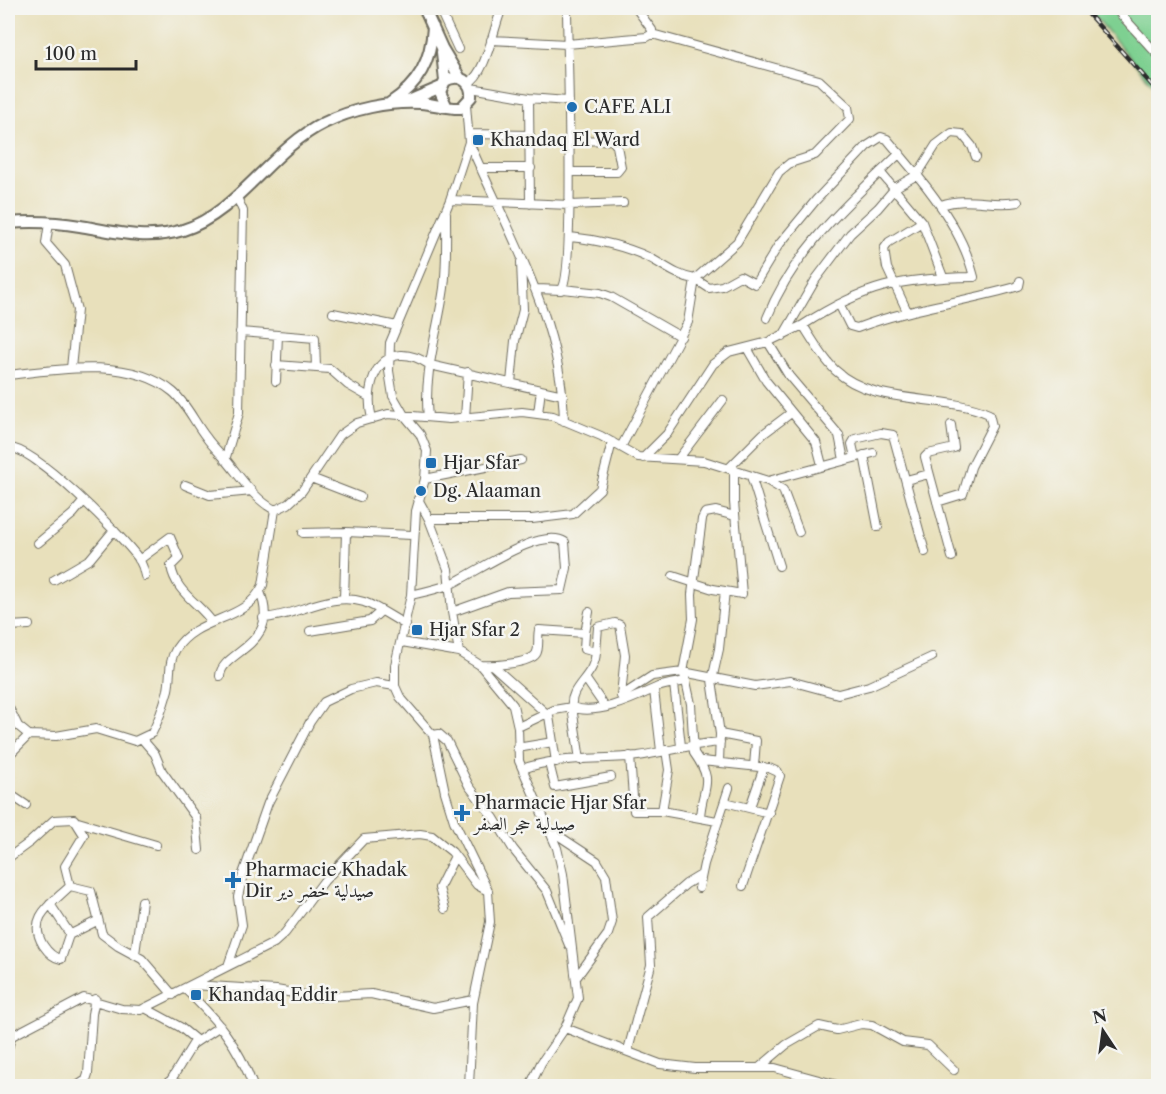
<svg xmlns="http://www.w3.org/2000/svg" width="1166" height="1094" font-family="'Libre Caslon Text',Amiri,serif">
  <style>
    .green { fill: #7ed091; stroke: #547e5e; stroke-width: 1.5 }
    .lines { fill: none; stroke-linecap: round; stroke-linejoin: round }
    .street-casing { stroke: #6d6a5d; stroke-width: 10 }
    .secondary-casing { stroke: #6d6a5d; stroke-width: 14 }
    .street { stroke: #fff; stroke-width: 8 }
    .secondary { stroke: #fff; stroke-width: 10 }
    .rail-casing { stroke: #2b2b2b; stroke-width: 4.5 }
    .rail { stroke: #f6f6f2; stroke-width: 2; stroke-dasharray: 7; stroke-linecap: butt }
    .poi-dot { fill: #1f6fb2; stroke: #f6f6f2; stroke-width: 2 }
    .labels { text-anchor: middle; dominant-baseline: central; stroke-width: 5; stroke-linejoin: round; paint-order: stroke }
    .poi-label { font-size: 18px; fill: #2b2b2b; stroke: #f6f6f2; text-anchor: start }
  </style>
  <rect width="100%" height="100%" fill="#f6f6f2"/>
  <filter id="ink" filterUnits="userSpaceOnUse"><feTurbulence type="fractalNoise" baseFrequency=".0167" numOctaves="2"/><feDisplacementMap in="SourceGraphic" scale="12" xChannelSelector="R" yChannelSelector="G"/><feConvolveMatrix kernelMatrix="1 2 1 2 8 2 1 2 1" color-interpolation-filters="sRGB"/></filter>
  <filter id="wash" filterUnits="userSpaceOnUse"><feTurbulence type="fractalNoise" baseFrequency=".008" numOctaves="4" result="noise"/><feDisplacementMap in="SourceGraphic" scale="24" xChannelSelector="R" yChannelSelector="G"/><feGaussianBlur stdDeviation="1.35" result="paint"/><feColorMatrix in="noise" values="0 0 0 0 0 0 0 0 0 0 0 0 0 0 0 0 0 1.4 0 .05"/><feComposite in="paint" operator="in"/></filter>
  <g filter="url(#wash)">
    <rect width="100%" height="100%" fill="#e8e0bb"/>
    <path class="green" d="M1088 8H1158V91Z"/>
  </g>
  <g filter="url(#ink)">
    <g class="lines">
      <g class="street-casing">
        <path id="street" d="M89 8H133
          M439 8 458 49
          M1115 8 1158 55
          M491 40 567 44 647 37 652 34V30L636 8
          M468 83C486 75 494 26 502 8
          M471 88 529 98 567 101
          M529 98 530 204
          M466 105 469 142 450 200 390 343 389 371 393 396 404 415 420 434 427 451 425 479 416 511 411 595 395 665V686L400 697 433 735 445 792 454 821 488 891 490 922 473 1003 469 1086
          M470 134 530 135
          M569 141 612 140 617 146 621 167 617 172H570
          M469 142C508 233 562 319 564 421
          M480 168H531
          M880 172 922 222 943 277
          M450 200 570 205 623 203
          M941 205C969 196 991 207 1018 202
          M49 223 46 243 65 265 77 310 71 368
          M570 237C598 240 622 245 648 257 664 265 676 276 695 279L737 242 779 172 790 163 815 155 850 119 848 107 819 80 652 34
          M695 279 709 288 722 286 740 276 755 284 778 246 816 200 867 146 881 137 887 139 917 175 936 145 952 133 962 134 972 146 976 157
          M537 289 561 290C576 277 567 44 567 8
          M563 289 600 293 611 297 681 337
          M839 304 850 326 857 328C909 308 965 302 1019 286L1020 281
          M907 311 887 268 884 249 889 242 922 222
          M333 313 397 326
          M767 318C794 249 849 203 900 153
          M240 332 315 338 316 368
          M783 336 816 279 850 234 878 208 896 187 917 175C941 204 965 239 974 277 900 278 865 285 803 325
          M768 342 803 325C813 341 822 357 835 370 874 407 942 393 989 414L992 426 971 467 963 494 937 502
          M747 348 766 381 816 442 822 465
          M276 365 330 369 348 385 369 397
          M8 375C58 369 130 357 173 392 186 403 195 423 206 437 212 446 220 453 227 461 241 478 255 500 275 510L288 504 302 491 340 435 357 423 388 414 449 419 522 412 553 416 601 436 638 457 704 461 768 481 783 490 799 532
          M276 381 278 335
          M511 383 515 341 523 310 521 262
          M538 413 541 390
          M428 417C423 374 438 331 444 288 447 263 446 238 446 213
          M465 418 468 372
          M372 419C362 378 385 335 430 365L563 395
          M951 425 954 448 928 454 925 457 952 557
          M621 447 688 322 695 279
          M8 448C32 444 123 537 139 559 142 564 144 570 145 576
          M864 455 878 527
          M855 457 852 444 855 439 881 433 893 435 925 552
          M643 458 667 434 713 364 729 352 768 342 789 376 839 435 844 460
          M679 458 723 400
          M225 460 239 413 243 211 236 195
          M729 468 763 434 791 413
          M751 476 779 566
          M311 478 360 497
          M425 479 521 460
          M906 480 929 474
          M768 481 873 453
          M185 485 210 495 252 491
          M429 519H532L573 514 600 489 612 442
          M303 533 346 532 412 535
          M38 543 73 514 83 502
          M139 560 170 537 179 558 171 566C175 592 199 603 212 622
          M673 576 713 589 742 594 734 502V469
          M54 580 90 559 114 530
          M411 595C424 592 438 589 451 584 476 573 540 526 565 542L567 568 562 590 508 592 452 612
          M344 599 346 532
          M263 618C297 616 330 591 364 602 378 607 393 618 406 625
          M8 626 29 625
          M310 631 370 621 381 611
          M585 633 584 649 596 652 598 627 615 623 620 625 625 655 621 696
          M402 642 459 652 452 612 448 569 429 519 418 499
          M459 652 480 665 513 705 518 727 519 761 557 848 563 874 578 998 565 1028 541 1063 530 1086
          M480 665C491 666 529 664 536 654 540 648 537 637 539 630L585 633 589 612
          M493 666 549 716 556 762
          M220 676C221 651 282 646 260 592
          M585 678 605 707
          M686 681 691 704 694 753C716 784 702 785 700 817
          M674 684 681 746
          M654 690 661 751
          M621 696 652 676 683 672 693 619 692 594 702 519 705 513 716 511 735 516
          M8 706 18 726 29 735
          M518 727 554 710 572 707C569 686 595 677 596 652
          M720 734 756 741 754 766
          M433 735 439 734 447 741 469 786 494 818 513 849 547 891 569 945
          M142 739 155 754 162 771 196 818 199 850
          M517 748 553 742
          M8 756 29 735 56 736 96 729 135 741 152 733C159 720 164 704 168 690 171 676 168 662 176 649 198 615 246 623 263 585L275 510
          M630 756 634 811H662L717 821
          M580 760 572 707C596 717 636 697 658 687 666 684 677 683 686 681L683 672 755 686 790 681 838 694 869 686 932 657
          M702 761 769 768 778 772 780 776 743 886
          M719 762 720 734 712 680 719 649 725 591
          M549 763 555 787 611 777
          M523 769C554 756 604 760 638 756 666 752 692 744 720 742
          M8 793 26 805
          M725 802 769 813
          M750 807 764 767
          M662 811 669 770 666 750
          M78 822 156 845
          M550 830 597 861 606 876 612 922 608 934 576 978
          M8 858 30 842 54 820 74 819 84 835 65 866 70 886
          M70 886 91 891 102 934 118 946 142 959 173 995
          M70 886C53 903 26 917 43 945 47 951 54 958 61 959L69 935 97 921
          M699 888 704 864 729 788
          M50 904 70 934
          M445 909 439 888 454 858
          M135 954 142 901
          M228 966 242 925 238 897 243 874 268 803 310 722 324 702 351 689 376 683 395 686
          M193 985 276 990 317 997 371 994 433 1008 473 1000
          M185 989C216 1019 238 1044 253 1086
          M145 1008 180 1027 196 1040
          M8 1025 12 1035 8 1048
          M565 1028 660 1064 695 1068H775L841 1086
          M8 1038 84 998 122 1009 141 1010 274 943 285 933 324 881 364 839 420 834 432 836 452 852 477 885 488 891
          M628 1050 651 965 648 917 686 884 701 875
          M760 1067 786 1045 819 1026 837 1030 861 1024 872 1025 903 1042 928 1045 954 1070
          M168 1085 177 1083 184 1086
          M77 1086 86 1080 88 1074 92 1014 95 999
          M163 1086 171 1080 193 1044 220 1026"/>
      </g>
      <g class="secondary-casing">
        <path id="secondary" d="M424 8 442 48 460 78
          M442 52 445 81
          M406 102 441 87
          M390 103C419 84 431 61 433 27
          M8 223C32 221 56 222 80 226 115 232 148 241 183 230 238 213 271 149 324 123 352 109 389 101 421 103 433 104 450 109 461 108L471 97C472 81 459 73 445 81L440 92 446 105"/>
      </g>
      <use href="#street" class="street"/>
      <use href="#secondary" class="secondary"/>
      <g class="rail-casing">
        <path id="rail" d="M1083 8 1158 92"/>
      </g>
      <use href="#rail" class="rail"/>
    </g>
  </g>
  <g class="poi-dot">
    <circle cx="572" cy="107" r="6"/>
    <rect x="472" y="134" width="12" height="12" rx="3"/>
    <rect x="425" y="457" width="12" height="12" rx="3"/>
    <circle cx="421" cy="491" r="6"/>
    <rect x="411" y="624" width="12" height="12" rx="3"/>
    <path d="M459 804h6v6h6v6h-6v6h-6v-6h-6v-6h6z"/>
    <path d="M230 871h6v6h6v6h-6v6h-6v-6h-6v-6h6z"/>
    <rect x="190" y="989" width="12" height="12" rx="3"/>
  </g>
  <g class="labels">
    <g class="poi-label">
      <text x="584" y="107">CAFE ALI</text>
      <text x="490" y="140">Khandaq El Ward</text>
      <text x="443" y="463">Hjar Sfar</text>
      <text x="433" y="491">Dg. Alaaman</text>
      <text x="429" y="630">Hjar Sfar 2</text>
      <text x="474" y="803">Pharmacie Hjar Sfar<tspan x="474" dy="21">صيدلية حجر الصفر</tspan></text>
      <text x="245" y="870">Pharmacie Khadak<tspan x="245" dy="21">Dir صيدلية خضر دير</tspan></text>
      <text x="208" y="995">Khandaq Eddir</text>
    </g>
  </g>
  <rect width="1166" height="1094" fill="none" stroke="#f6f6f2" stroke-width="30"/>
  <g transform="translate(1103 1031) rotate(347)" stroke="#f6f6f2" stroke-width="4.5" paint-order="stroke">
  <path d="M0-4.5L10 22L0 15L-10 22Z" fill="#2b2b2b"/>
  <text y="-9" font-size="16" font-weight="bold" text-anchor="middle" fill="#2b2b2b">N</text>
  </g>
  <path d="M36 60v9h100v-9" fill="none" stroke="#2b2b2b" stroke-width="3"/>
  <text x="45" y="60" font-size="18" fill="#2b2b2b" stroke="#f6f6f2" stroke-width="4.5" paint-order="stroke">100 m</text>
</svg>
